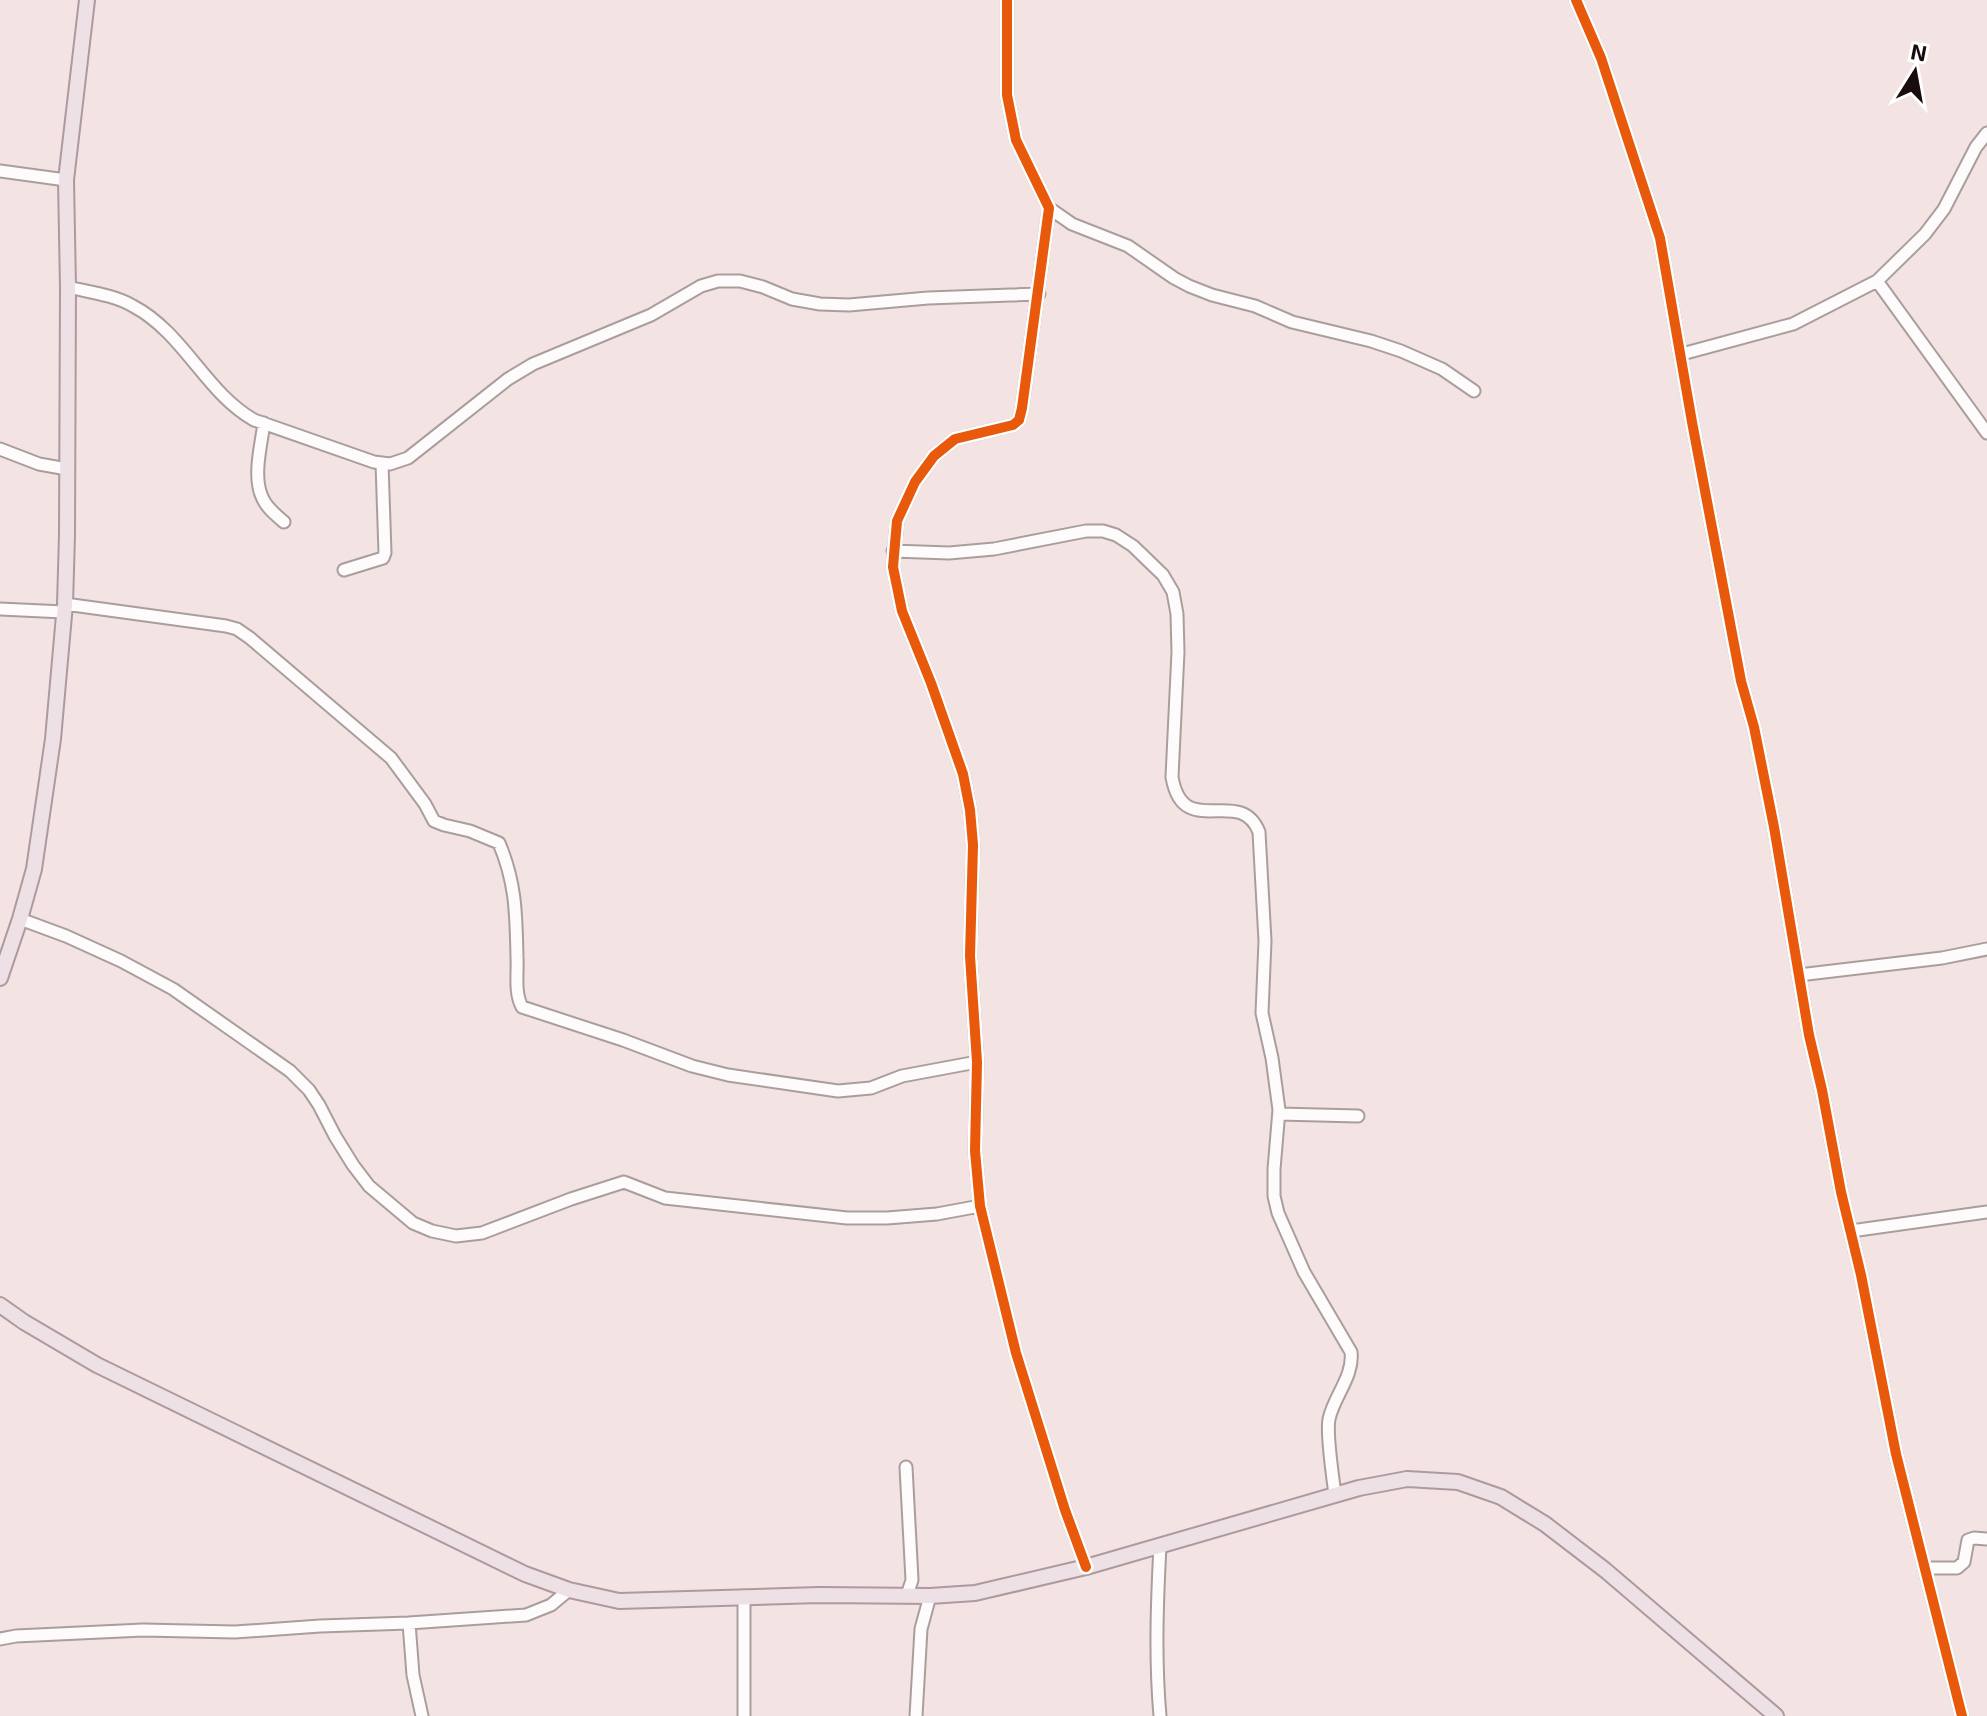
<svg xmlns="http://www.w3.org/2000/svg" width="1987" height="1716" font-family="'Exo 2',sans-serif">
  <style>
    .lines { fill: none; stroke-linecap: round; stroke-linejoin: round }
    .minor-casing { stroke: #aa9e9d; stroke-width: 15 }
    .major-casing { stroke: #af98a0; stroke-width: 18 }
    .minor { stroke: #fdfbfb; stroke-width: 11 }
    .major { stroke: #ede1e6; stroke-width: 14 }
    .cycleway-casing { stroke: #fff; stroke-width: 15 }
    .cycleway { stroke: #e8590c; stroke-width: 10 }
  </style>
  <rect width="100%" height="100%" fill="#f3e4e3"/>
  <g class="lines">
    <g class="minor-casing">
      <path id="minor" d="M1007 0V95L1016 140 1049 208 1022 408 1019 420 1013 425 955 439 934 456 915 482 897 521 893 567 902 611 931 683 963 774 970 810 973 845 970 956 977 1062 975 1151 980 1206 1016 1353 1065 1510 1086 1567
        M1576 0 1601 58 1660 238 1692 422 1741 681 1754 727 1774 827 1809 1035 1822 1090 1841 1192 1861 1275 1896 1454 1962 1716
        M0 171 66 180
        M1049 208 1072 224 1128 246 1174 278 1189 286 1212 295 1255 306 1292 322 1371 341 1401 351 1442 369 1474 391
        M1877 281 1987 433
        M68 287C89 292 114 295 133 306 184 333 205 392 254 420L374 462 390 464 408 458 508 379 533 364 651 315 701 286 718 281H740L763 287 792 299 820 304 849 305 928 298 1039 294
        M1682 354 1793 324 1877 281 1925 234 1944 209 1976 147 1987 133
        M264 423C261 446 252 478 263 499 267 508 276 515 284 522
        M0 449 39 464 67 469
        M893 551 949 553 994 549 1086 531H1103L1116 535 1133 546 1163 575 1173 592 1177 614 1178 652 1172 777C1183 842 1240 784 1259 832L1265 941 1262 1013 1272 1058 1279 1110 1274 1169V1196L1278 1213 1304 1272 1351 1352C1354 1376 1334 1396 1329 1419 1326 1435 1333 1477 1335 1495
        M344 570 383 558 385 553 382 463
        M65 604 226 626 237 629 250 638 391 758 425 804 434 821 444 825 470 831 499 843C516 883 516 914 517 957 518 973 514 992 522 1007L623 1040 692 1066 728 1075 838 1091 871 1088 902 1076 977 1062
        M0 609 64 612
        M20 919 66 936 121 961 173 989 290 1071 309 1090 319 1105 335 1136 353 1165 369 1186 413 1223 432 1231 456 1236 482 1233 571 1199 624 1182 665 1198 847 1218H887L937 1214 980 1206
        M1799 975 1942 958 1987 949
        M1279 1114 1358 1116
        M1851 1231 1987 1212
        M906 1467 912 1580 907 1595
        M1160 1546C1157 1603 1155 1660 1160 1716
        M1926 1568H1957L1964 1562 1968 1540 1974 1538 1987 1539
        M409 1623 413 1675 422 1716
        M0 1639 16 1636 143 1630 235 1632 320 1626 409 1623 526 1615 551 1605 569 1590
        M744 1716V1596
        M916 1716 921 1629 930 1596"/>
    </g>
    <g class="major-casing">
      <path id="major" d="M0 978 20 919 34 869 53 739 65 604 67 535 68 287 66 180 87 0
        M0 1305 24 1322 97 1365 525 1574 569 1590 619 1601 819 1595 930 1596 975 1593 1086 1567 1359 1488 1407 1479 1458 1482 1501 1497 1545 1524 1605 1570 1776 1716"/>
    </g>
    <use href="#minor" class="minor"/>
    <use href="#major" class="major"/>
    <g class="cycleway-casing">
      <path id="cycleway" d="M1007 0V95L1016 140 1049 208 1022 408 1019 420 1013 425 955 439 934 456 915 482 897 521 893 567 902 611 931 683 963 774 970 810 973 845 970 956 977 1062 975 1151 980 1206 1016 1353 1065 1510 1086 1567
        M1576 0 1601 58 1660 238 1692 422 1741 681 1754 727 1774 827 1809 1035 1822 1090 1841 1192 1861 1275 1896 1454 1962 1716"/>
    </g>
    <use href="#cycleway" class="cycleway"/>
  </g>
  <g transform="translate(1915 72) rotate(11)" stroke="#ffffff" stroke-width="6" paint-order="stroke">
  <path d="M0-6L14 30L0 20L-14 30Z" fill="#180d0c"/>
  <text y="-12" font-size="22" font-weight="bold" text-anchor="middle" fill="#180d0c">N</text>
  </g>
</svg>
